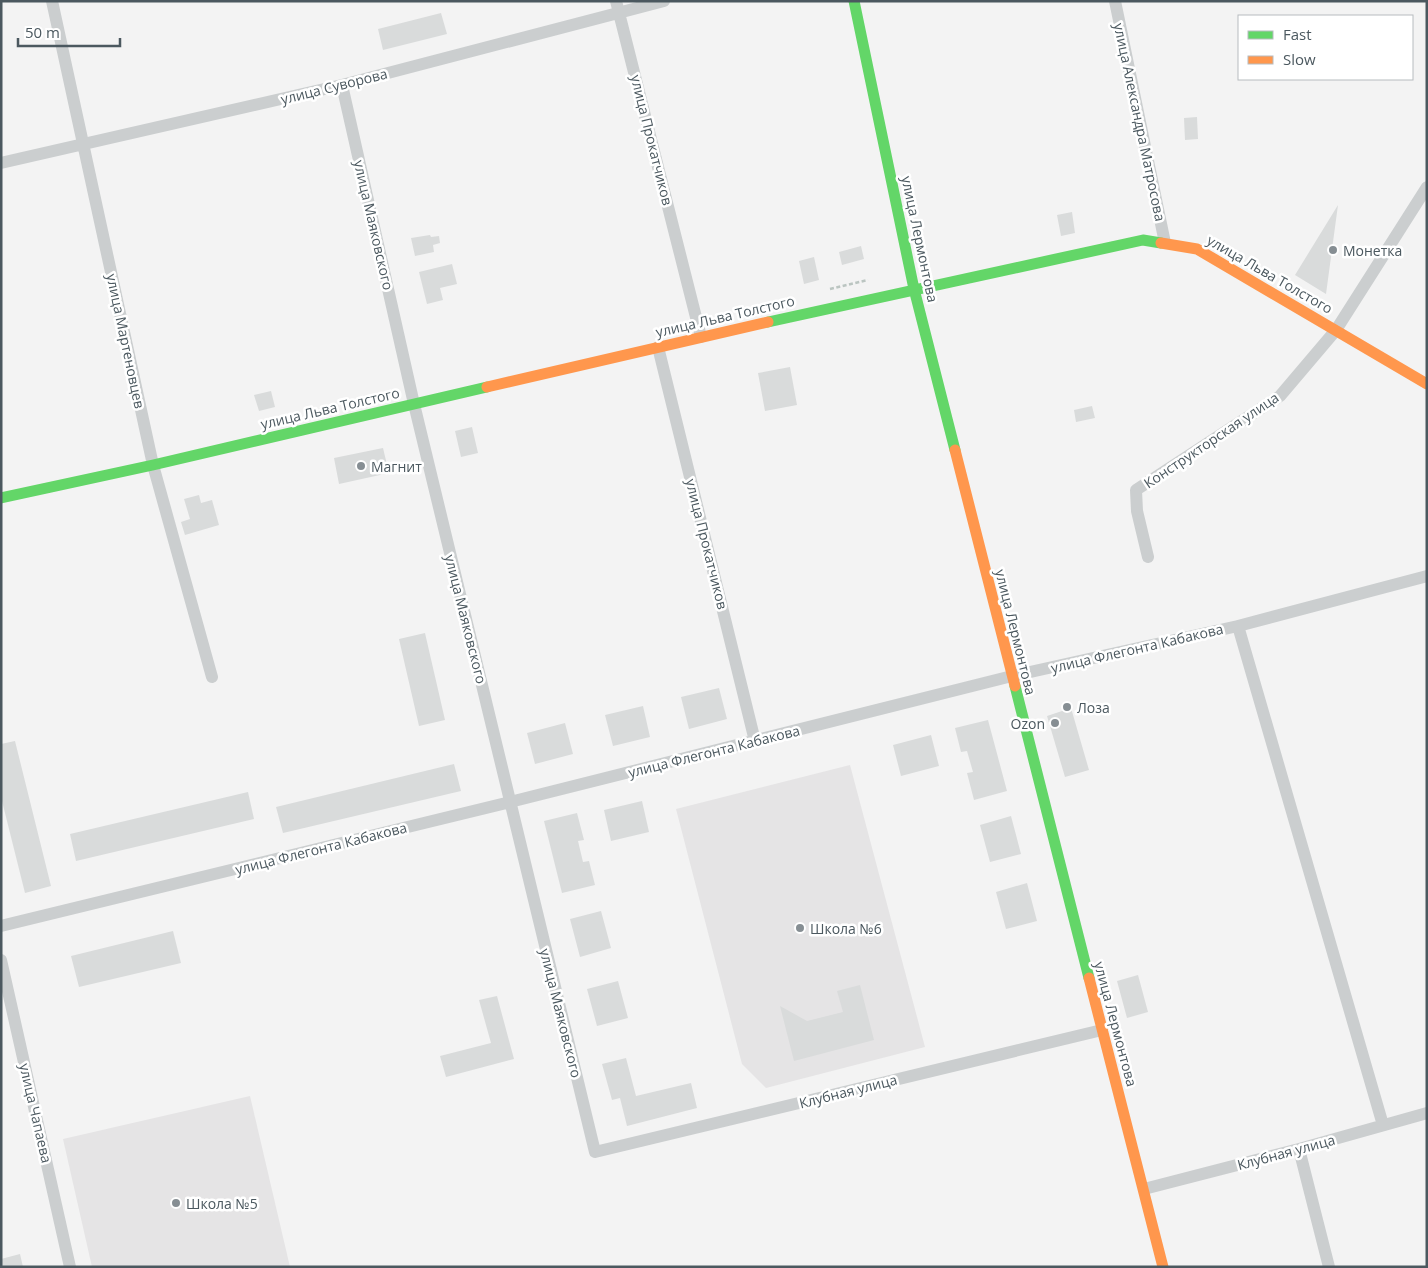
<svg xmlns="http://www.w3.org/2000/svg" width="1428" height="1268" font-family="'Open Sans',sans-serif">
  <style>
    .education { fill: #e5e4e5 }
    .building { fill: #d9dbdb }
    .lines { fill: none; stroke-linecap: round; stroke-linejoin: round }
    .path { stroke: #bbc5c1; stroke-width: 2.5; stroke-dasharray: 4 2.5; stroke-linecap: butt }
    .street { stroke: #cbcecf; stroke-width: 12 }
    .fast { stroke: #63d668; stroke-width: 11 }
    .slow { stroke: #ff974d; stroke-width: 11 }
    .poi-dot { fill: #868e93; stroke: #fff; stroke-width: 2 }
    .labels { text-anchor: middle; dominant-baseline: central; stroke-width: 5; stroke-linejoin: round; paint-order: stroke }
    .street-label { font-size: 14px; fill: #4b585f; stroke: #fff }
    .poi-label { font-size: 14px; fill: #4b585f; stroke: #fff; text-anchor: start }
  </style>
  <rect width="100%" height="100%" fill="#f3f3f3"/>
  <path class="education" d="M850 765 925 1047 766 1088 742 1064 676 809Z
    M250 1096 290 1267H92L63 1139Z"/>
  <path class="building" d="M441 13 447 34 383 50 378 29Z
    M1197 117 1198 139 1185 140 1184 118Z
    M1338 205 1326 294 1295 275Z
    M1072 212 1075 233 1061 236 1057 215Z
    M430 235 431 237 439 236 440 243 433 245 434 252 415 256 411 238Z
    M861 246 864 259 842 265 839 252Z
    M814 257 819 280 804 284 799 261Z
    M452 264 457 284 440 288 443 300 427 304 419 272Z
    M790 367 797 405 765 411 758 373Z
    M271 391 275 407 259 411 254 395Z
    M1092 406 1095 418 1076 422 1074 410Z
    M472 427 478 453 461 457 455 431Z
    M383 448 389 473 339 484 334 458Z
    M199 495 201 503 212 500 219 525 185 535 181 522 190 519 184 499Z
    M425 633 445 720 419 726 399 639Z
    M719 688 727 719 689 729 681 697Z
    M643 706 650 737 613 746 605 715Z
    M1071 708 1089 770 1065 777 1047 716Z
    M988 720 1007 791 974 800 967 773 973 772 967 751 961 752 955 728Z
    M565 723 573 754 535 764 527 733Z
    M931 735 939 766 901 776 893 745Z
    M15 741 51 886 25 893 1 797V744Z
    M454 764 461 791 283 833 276 807Z
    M248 792 254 819 76 861 70 834Z
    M642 801 649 832 611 841 604 810Z
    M577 813 584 840 578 841 583 862 589 861 595 885 562 893 544 821Z
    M1011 816 1021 854 990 862 980 825Z
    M1027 883 1037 921 1006 929 996 892Z
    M601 911 611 948 580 957 570 919Z
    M173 931 181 963 79 987 71 956Z
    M1138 975 1148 1012 1127 1018 1117 981Z
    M618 981 628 1018 597 1026 587 989Z
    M860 985 874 1040 794 1061 780 1006 807 1021 843 1012 837 991Z
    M497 996 514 1059 446 1077 440 1056 491 1043 479 1000Z
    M626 1058 636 1096 691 1083 697 1108 627 1126 620 1098 612 1100 602 1064Z
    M20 1254 23 1267H1V1259Z"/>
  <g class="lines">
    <path class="path" d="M830 289 868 280"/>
    <path class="street" d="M52 1 153 465 212 677
      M616 1 701 337
      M1115 1 1165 243
      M342 85 414 404 595 1152 1102 1030
      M1 163 342 85 664 1
      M658 347 755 741
      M1148 557 1137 511 1136 490 1280 396 1336 330 1427 187
      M1238 626 1383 1125
      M1 926 510 802 1012 676 1238 626 1427 576
      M1 960 70 1267
      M1299 1149 1329 1267
      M1144 1189 1299 1149 1427 1113"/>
    <path class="fast" d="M854 1 914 289 955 450
      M768 322 1143 240 1161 243
      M1 498 153 465 487 387
      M1015 686 1089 978"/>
    <path class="slow" d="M1161 243 1197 249 1427 384
      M487 387 768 322
      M955 450 1015 686
      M1089 978 1163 1267"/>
  </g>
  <g class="poi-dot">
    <circle cx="1333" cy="250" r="5"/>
    <circle cx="361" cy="466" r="5"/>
    <circle cx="1067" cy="707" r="5"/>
    <circle cx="1055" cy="723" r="5"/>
    <circle cx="800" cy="928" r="5"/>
    <circle cx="176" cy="1203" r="5"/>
  </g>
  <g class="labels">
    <g class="street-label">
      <text transform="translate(334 86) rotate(-14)">улица Суворова</text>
      <text transform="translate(1140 122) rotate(78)">улица Александра Матросова</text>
      <text transform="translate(652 140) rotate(76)">улица Прокатчиков</text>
      <text transform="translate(374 225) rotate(77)">улица Маяковского</text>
      <text transform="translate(920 239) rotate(78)">улица Лермонтова</text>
      <text transform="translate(1270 274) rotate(30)">улица Льва Толстого</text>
      <text transform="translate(725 316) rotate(-13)">улица Льва Толстого</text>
      <text transform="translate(126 341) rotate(78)">улица Мартеновцев</text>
      <text transform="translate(330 408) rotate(-13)">улица Льва Толстого</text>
      <text transform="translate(1211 440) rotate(-34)">Конструкторская улица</text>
      <text transform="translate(707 544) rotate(76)">улица Прокатчиков</text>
      <text transform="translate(466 619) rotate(76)">улица Маяковского</text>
      <text transform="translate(1016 632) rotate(76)">улица Лермонтова</text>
      <text transform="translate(1137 648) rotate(-13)">улица Флегонта Кабакова</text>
      <text transform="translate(714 751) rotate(-14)">улица Флегонта Кабакова</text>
      <text transform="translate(321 848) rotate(-14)">улица Флегонта Кабакова</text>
      <text transform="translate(561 1013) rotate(76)">улица Маяковского</text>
      <text transform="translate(1116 1024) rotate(75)">улица Лермонтова</text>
      <text transform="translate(848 1091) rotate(-14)">Клубная улица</text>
      <text transform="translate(36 1113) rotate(77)">улица Чапаева</text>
      <text transform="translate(1286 1152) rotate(-15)">Клубная улица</text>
    </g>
    <g class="poi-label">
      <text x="1343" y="250">Монетка</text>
      <text x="371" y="466">Магнит</text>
      <text x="1077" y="707">Лоза</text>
      <text x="1045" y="723" text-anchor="end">Ozon</text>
      <text x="810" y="928">Школа №6</text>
      <text x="186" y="1203">Школа №5</text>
    </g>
  </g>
  <rect width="1428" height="1268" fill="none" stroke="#4b585f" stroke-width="5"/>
  <rect x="1238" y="15" width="175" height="65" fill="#ffffff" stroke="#b7bcbf"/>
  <rect x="1248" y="31" width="25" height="8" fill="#63d668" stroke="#b7bcbf"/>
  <text x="1283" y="40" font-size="15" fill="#4b585f">Fast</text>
  <rect x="1248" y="56" width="25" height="8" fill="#ff974d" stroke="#b7bcbf"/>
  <text x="1283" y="65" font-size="15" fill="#4b585f">Slow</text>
  <path d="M18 38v8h102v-8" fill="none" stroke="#4b585f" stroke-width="2.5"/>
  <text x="25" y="38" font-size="15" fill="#4b585f" stroke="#ffffff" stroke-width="4" paint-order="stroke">50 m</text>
</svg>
